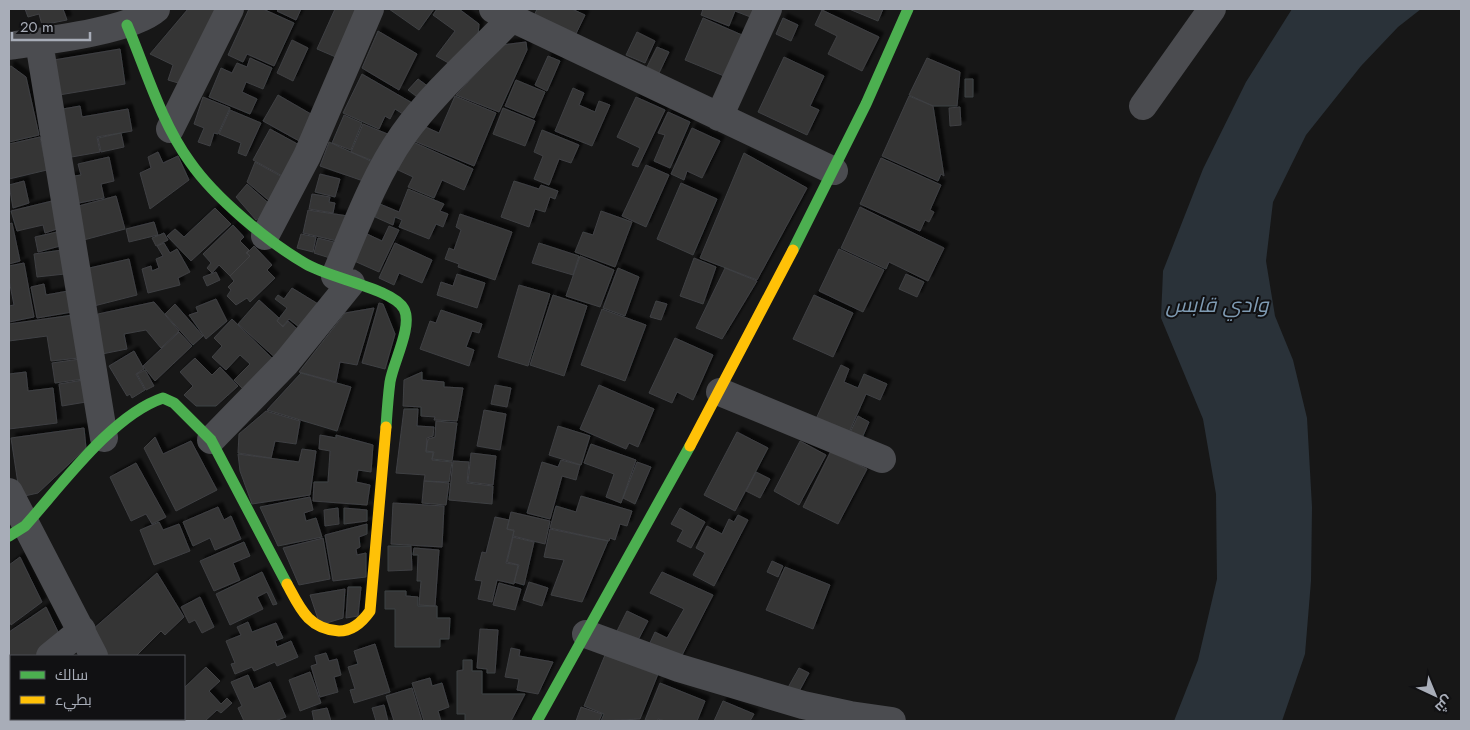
<svg xmlns="http://www.w3.org/2000/svg" width="1470" height="730" font-family="Jost,Cairo,sans-serif">
  <style>
    .water { fill: #2a3239 }
    .building { fill: #353536; stroke: #3f4043; filter: url(#shadow) }
    .lines { fill: none; stroke-linecap: round; stroke-linejoin: round }
    .street { stroke: #4b4c50; stroke-width: 28 }
    .fast { stroke: #4caf50; stroke-width: 11 }
    .slow { stroke: #ffc107; stroke-width: 11 }
    .labels { text-anchor: middle; dominant-baseline: central; stroke-width: 4; stroke-linejoin: round; paint-order: stroke }
    .water-label { font-size: 21px; font-style: italic; fill: #7f9bb3; stroke: #111113 }
  </style>
  <defs>
    <filter id="shadow"><feDropShadow dx="4.5" dy="-4.5" stdDeviation="1" flood-color="#0009"/></filter>
  </defs>
  <rect width="100%" height="100%" fill="#171717"/>
  <path class="water" d="M1292 9H1421L1398 27 1361 66 1306 135 1273 202 1266 261 1275 316 1293 360 1307 418 1312 507 1311 581 1305 654 1282 721H1174L1198 660 1217 579 1216 494 1203 419 1161 318 1163 271 1203 169 1246 82Z"/>
  <path class="building" d="M25 9H63L67 20 42 25 39 14 28 17Z
    M188 9H220L185 85 168 80 173 65 150 54Z
    M249 9H263L294 23 274 66 247 54 243 62 228 55Z
    M279 9H301L296 20 277 11Z
    M335 9H360L338 58 317 49Z
    M389 9H434L419 30Z
    M437 9H459L479 24 478 36 452 65 436 56 455 31 433 15Z
    M537 9H572L585 15 572 42 531 23Z
    M703 9H762L758 20 735 11 729 26 701 15Z
    M849 9H883L878 21Z
    M822 10 879 37 862 71 828 54 837 36 815 25Z
    M703 18 742 35 724 76 685 60Z
    M783 18 798 25 791 41 776 34Z
    M378 31 417 54 399 90 362 68Z
    M637 32 655 41 645 63 626 55Z
    M292 40 308 48 293 81 277 73Z
    M526 42 527 50 499 112 456 95 502 45Z
    M657 47 669 52 659 73 647 67Z
    M120 49 125 84 59 95 54 60Z
    M548 56 560 61 547 91 535 85Z
    M784 57 824 76 810 106 819 110 807 135 758 112Z
    M250 58 272 68 263 89 246 82 242 92 257 99 250 114 209 97 221 68 232 73 237 63 247 67Z
    M927 58 960 72 957 106H933L909 95Z
    M11 66 26 77 39 135 9 142V67Z
    M362 74 421 108 411 119 395 109 390 119 385 116 379 129 343 113Z
    M418 79 433 90 424 102 408 90Z
    M965 79H973V97H965Z
    M516 80 545 92 534 118 505 106Z
    M573 88 584 93 579 105 595 112 599 101 610 105 592 146 555 131Z
    M278 95 316 117 301 142 263 121Z
    M455 96 496 113 474 166 412 140 419 124 439 133Z
    M909 96 933 106 944 176 941 174 938 181 882 156Z
    M203 97 230 108 218 134 214 133 210 146 198 142 204 128 194 124Z
    M636 97 665 110 638 167 632 165 640 148 617 137Z
    M80 106 82 117 128 109 132 131 97 137 100 152 66 158 57 110Z
    M960 107 961 125 950 126 949 108Z
    M503 108 535 121 525 146 493 134Z
    M230 110 261 123 246 156 238 153 241 143 219 134Z
    M668 112 690 122 670 168 654 161 665 135 658 133Z
    M344 115 362 123 351 150 332 143Z
    M363 124 390 135 378 163 351 152Z
    M692 128 720 141 702 178 687 171 684 180 671 174Z
    M270 129 303 147 286 178 253 160Z
    M542 130 579 145 571 163 559 159 549 185 534 179 543 156 534 152Z
    M121 133 124 147 101 152 98 138Z
    M40 137 47 170 9 179V144Z
    M411 141 473 169 464 190 442 180 434 198 408 187 413 177 398 170Z
    M329 142 375 163 369 183 320 166Z
    M158 152 163 163 178 156 189 180 150 209 140 173 151 168 148 157Z
    M744 153 807 188 757 280 700 258Z
    M109 157 114 181 101 184 104 198 74 204 68 177 81 175 78 164Z
    M881 158 941 185 930 210 934 212 929 222 925 220 920 231 860 204Z
    M255 162 286 179 273 204 247 182Z
    M646 165 669 175 646 227 622 216Z
    M320 174 340 179 335 197 315 192Z
    M24 181 29 203 13 208 9 185Z
    M514 181 539 189 541 185 558 191 555 199 550 197 545 212 535 209 529 227 501 217Z
    M681 183 717 199 693 255 657 239Z
    M247 184 274 208 256 220 236 197Z
    M408 189 444 204 440 211 448 214 443 227 436 224 429 239 399 227 402 220 395 217 393 225 375 217 380 204 399 212Z
    M312 194 330 197 329 202 335 203 333 213 309 209Z
    M116 196 125 229 80 241 71 208Z
    M52 201 60 228 45 233 43 225 17 231 11 211Z
    M860 207 944 248 928 281 889 262 886 269 841 248Z
    M215 208 231 224 191 261 167 236 175 229 184 237Z
    M308 210 348 216 337 241 303 233Z
    M601 211 632 222 615 267 575 252 583 232 593 235Z
    M460 214 512 232 495 280 458 267 459 264 445 259 449 248 454 250 461 230 456 227Z
    M154 222 158 235 129 242 126 229Z
    M12 223 20 261 9 264V224Z
    M233 225 244 237 240 241 249 250 246 253 250 256 230 276 219 265 212 273 207 268 211 263 203 254Z
    M389 226 399 230 379 272 352 260 365 233 382 241Z
    M57 232 60 246 38 252 35 237Z
    M164 233 168 240 156 246 152 238Z
    M301 234 316 237 313 252 297 248Z
    M318 238 334 242 330 258 314 253Z
    M164 243 170 253 177 249 190 272 178 278 180 285 148 293 142 269 151 266 152 271 159 268 156 259 163 256 157 246Z
    M395 243 432 260 422 283 399 273 394 285 379 278Z
    M539 243 579 256 573 275 532 263Z
    M254 246 272 265 267 270 275 278 250 302 247 298 236 305 227 296 231 290 228 287 234 281 230 276 250 256 247 253Z
    M839 249 884 270 863 312 819 291Z
    M62 250 65 274 37 277 34 254Z
    M580 256 614 270 600 307 566 296Z
    M694 258 716 267 703 304 680 296Z
    M129 259 137 295 94 306 85 269Z
    M24 263 34 317 9 322V306L14 305 9 280V266Z
    M618 268 639 277 625 316 603 308Z
    M725 268 757 281 722 339 696 328Z
    M216 272 220 280 207 286 203 277Z
    M457 274 485 283 477 308 437 295 441 282 453 286Z
    M906 274 924 282 917 297 899 289Z
    M44 284 46 295 68 291 72 312 37 318 31 287Z
    M519 285 550 294 528 366 498 357Z
    M292 288 323 307 304 331 289 319 283 326 277 321 287 308 275 299 278 295 284 299Z
    M553 295 587 306 564 376 530 365Z
    M814 295 853 313 833 357 793 339Z
    M216 299 227 321 206 339 189 315 198 312 196 307Z
    M259 300 279 318 277 321 283 327 288 321 303 334 279 361 238 324Z
    M656 301 667 304 661 320 650 317Z
    M154 302 179 331 161 348 146 330 124 334 127 349 102 354 98 314Z
    M379 303 383 304 395 334 385 369 362 363Z
    M175 304 203 336 193 345 165 314Z
    M374 308 357 365 340 362 336 382 299 372 345 313Z
    M602 309 646 325 625 381 581 365Z
    M441 310 482 324 479 333 472 331 466 347 474 350 469 366 420 349 430 321 436 323Z
    M73 315 79 358 51 361 47 336 9 341V324Z
    M232 319 277 363 247 393 234 380 250 364 240 355 226 370 212 357 222 346 214 338Z
    M179 332 192 346 155 381 143 366Z
    M675 338 713 355 693 400 677 392 672 403 649 393Z
    M134 351 144 369 136 374 145 390 132 398 130 394 127 396 109 366Z
    M195 358 212 375 220 367 238 386 216 406H196L184 395 193 386 180 372Z
    M80 359 83 379 55 383 52 363Z
    M841 365 849 369 844 382 858 388 864 374 887 384 880 400 866 394 848 435 815 421Z
    M145 370 154 386 146 390 137 374Z
    M26 372 28 391 53 388 57 423 9 429V374Z
    M422 372V380L444 382V387L463 388 457 421 434 420 435 417 421 416V407L403 406 404 380Z
    M301 373 351 387 337 431 267 410Z
    M83 380 86 402 62 406 59 384Z
    M495 385 511 388 507 407 491 404Z
    M599 385 654 409 638 447 629 443 626 449 580 429Z
    M404 409H418L417 426 434 427 433 436 427 438 426 452H433L432 460 452 462 449 482 424 481 425 475 396 473Z
    M484 410 506 414 500 450 477 446Z
    M266 411 300 421 296 444 275 441 271 458 238 453 239 434Z
    M858 416 869 422 859 445 847 439Z
    M436 421 457 423 452 461 432 459 434 452 426 451 428 439 435 437Z
    M558 426 590 436 581 465 549 455Z
    M84 428 86 448 38 493 20 497 11 438Z
    M737 432 768 448 735 511 704 495Z
    M320 435 336 438V435L373 445 371 472 358 470 356 482 370 485 367 505 313 501 314 482H328L330 451 319 449Z
    M155 437 163 454 191 441 217 490 176 511 144 448Z
    M800 441 826 455 799 505 774 491Z
    M591 444 636 460 621 503 606 497 614 474 584 463Z
    M302 449 316 451 310 495 252 504 240 471 238 454 299 462Z
    M831 451 867 469 838 524 803 507Z
    M471 453 496 456 493 485 468 482Z
    M561 460 580 465 576 480 562 476 550 519 527 513 542 462 558 467Z
    M453 461 469 462 467 483 493 486 492 504 449 500Z
    M637 462 651 467 635 504 623 498Z
    M136 463 166 517 152 524 146 514 131 521 110 477Z
    M756 472 770 479 760 498 746 491Z
    M424 481 449 483 446 505 422 503Z
    M581 496 632 511 627 526 620 524 615 540 610 538 609 541 550 528 556 506 576 512Z
    M310 497 313 510 304 513 306 521 316 518 322 537 278 546 260 507Z
    M393 503 444 506 442 547 391 544Z
    M218 507 224 520 231 516 241 539 215 550 210 538 193 546 183 522Z
    M338 508 339 524 325 526 324 510Z
    M344 508 367 510V521L344 524Z
    M680 508 705 522 691 548 677 541 683 530 671 524Z
    M511 512 550 521 545 544 513 536 514 530 507 529Z
    M738 515 748 520 714 586 693 575 705 553 696 548 707 526 722 534 729 519 734 522Z
    M495 517 509 520 507 529 514 531 506 563 518 565 514 584 497 580 492 602 478 599 482 581 475 580 482 552 486 553Z
    M159 522 163 530 179 524 190 551 154 565 140 530Z
    M367 524V534L359 537 360 547 356 549 357 555 366 553V577L333 581 325 535Z
    M550 529 608 541 582 602 551 595 564 560 544 557Z
    M513 537 534 542 524 585 514 582 519 565 507 562Z
    M323 538 330 579 299 585 283 548Z
    M244 542 250 556 233 563 240 580 214 591 200 561Z
    M388 546H411L412 570 388 571Z
    M414 548 439 550 435 606 419 605 421 581H417L418 555H413Z
    M20 557 42 602 11 625 9 620V565Z
    M772 561 783 566 778 577 767 572Z
    M785 567 830 585 813 629 766 610Z
    M262 572 277 604 273 605 267 592 257 597 263 609 230 625 216 594Z
    M662 572 713 595 679 661 647 649 655 632 667 638 684 609 650 593Z
    M157 573 184 617 165 635 161 631 136 656H79L92 630Z
    M529 582 548 588 542 606 523 600Z
    M499 583 521 589 515 610 493 605Z
    M348 587H361L358 616 346 618Z
    M345 589 343 618 320 625 310 595Z
    M385 591H406V596L418 597V606H437V618H450L449 639H440V647H395V609H385Z
    M200 597 214 627 202 633 195 620 189 623 181 607Z
    M46 607 61 638 44 656H11V680L9 681V632Z
    M627 611 648 621 637 642 616 633Z
    M248 622 252 632 276 623 283 638 275 641 277 647 291 641 298 657 277 666 275 662 254 671 252 667 235 674 231 664 235 663 226 641 241 635 237 627Z
    M480 629 498 630 495 673H487V669L477 668Z
    M375 644 390 692 354 703 350 690 355 689 348 667 358 664 354 651Z
    M511 648 520 650 519 656 553 662 538 694 517 690 519 679 505 677Z
    M326 653 329 661 337 659 341 675 334 677 338 692 320 697 311 666 317 664 315 656Z
    M605 655 658 674 640 719 601 721 604 714 584 706Z
    M463 660H472V671H482V694H525L511 721H465V714H457V671L463 670Z
    M206 667 220 681 209 691 221 704 227 698 232 703 221 713 217 710 205 721H171L169 719H184V688Z
    M799 668 809 673 796 697 786 691Z
    M310 672 321 703 300 711 289 680Z
    M248 675 254 689 270 682 286 717 275 721H244L238 708 242 706 231 682Z
    M430 678 432 686 442 683 449 707 438 711 441 721H424L412 683Z
    M660 683 705 701 697 721H665L658 719 657 721 645 720Z
    M412 688 422 721H394L386 696Z
    M723 701 754 714 750 721H714Z
    M11 703V719H36L38 721H9V705Z
    M384 705 388 721H376L372 708Z
    M581 707 602 714 599 721H576Z
    M327 708 331 721H314L312 711Z
    M55 719H88L89 721H56Z"/>
  <g class="lines">
    <path class="street" d="M493 9 834 171
      M39 42 104 438
      M9 46C44 41 131 31 156 9
      M1143 106 1212 9
      M719 117 768 9
      M170 129 230 9
      M265 236 307 156 370 9
      M335 276C355 229 373 178 403 135 433 93 475 56 512 18
      M720 392 882 459
      M211 440 286 363 351 283
      M9 492 94 656
      M586 634 679 668 803 705 850 715 892 721
      M50 656 82 630
      M9 689 11 687
      M126 719 128 721"/>
    <path class="fast" d="M127 25C146 70 161 122 190 162 215 198 268 242 306 264 329 278 394 289 404 309 413 326 393 363 390 382 388 397 387 412 386 427
      M793 250 866 104 908 9
      M9 536 25 526C61 486 112 415 163 398L174 403 211 440 287 584
      M537 721 690 446"/>
    <path class="slow" d="M690 446 793 250
      M287 584C300 608 308 629 339 631 352 631 363 621 370 611L386 427"/>
  </g>
  <g class="labels">
    <g class="water-label">
      <text x="1217" y="305">وادي قابس</text>
    </g>
  </g>
  <rect width="1470" height="730" fill="none" stroke="#a8adb8" stroke-width="20"/>
  <rect x="10" y="655" width="175" height="65" fill="#111113" stroke="#4d4f55"/>
  <rect x="20" y="671" width="25" height="8" fill="#4caf50" stroke="#4d4f55"/>
  <text x="55" y="680" font-size="15" fill="#a8adb8">سالك</text>
  <rect x="20" y="696" width="25" height="8" fill="#ffc107" stroke="#4d4f55"/>
  <text x="55" y="705" font-size="15" fill="#a8adb8">بطيء</text>
  <g transform="translate(1435 695) rotate(136)" stroke="#111113" stroke-width="4" paint-order="stroke">
  <path d="M0-4L9 19L0 12L-9 19Z" fill="#a8adb8"/>
  <text y="-8" font-size="14" font-weight="bold" text-anchor="middle" fill="#a8adb8">ش</text>
  </g>
  <path d="M12 32v8h78v-8" fill="none" stroke="#a8adb8" stroke-width="2.5"/>
  <text x="20" y="32" font-size="15" fill="#a8adb8" stroke="#111113" stroke-width="4" paint-order="stroke">20 m</text>
</svg>
